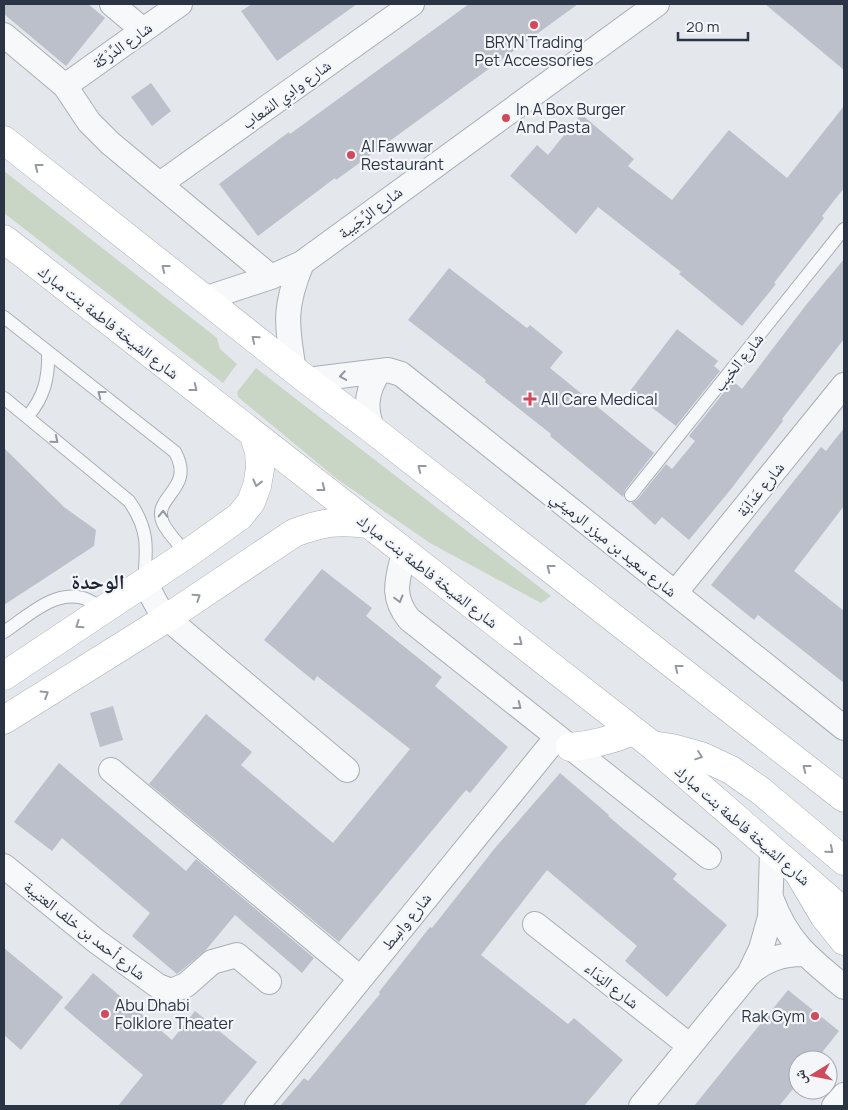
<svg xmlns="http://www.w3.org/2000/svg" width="848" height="1110" font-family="Manrope,'Noto Naskh Arabic',sans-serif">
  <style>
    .green { fill: #c9d6c5 }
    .building { fill: #bbc0ca }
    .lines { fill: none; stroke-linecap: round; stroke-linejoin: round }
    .lane-casing { stroke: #a9aeb7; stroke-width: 14 }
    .street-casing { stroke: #a9aeb7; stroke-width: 26 }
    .secondary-casing { stroke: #a9aeb7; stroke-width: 29 }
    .primary-casing { stroke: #a3abb8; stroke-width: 29 }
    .lane { stroke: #f7f8fa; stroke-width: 12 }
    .street { stroke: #f7f8fa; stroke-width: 24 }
    .secondary { stroke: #fff; stroke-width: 28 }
    .primary { stroke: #fff; stroke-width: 28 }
    .oneway { stroke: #959aa2 }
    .oneway2 { stroke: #9196a0 }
    .poi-dot { fill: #d1495b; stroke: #f4f6f9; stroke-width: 2 }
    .labels { text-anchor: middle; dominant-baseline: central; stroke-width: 4.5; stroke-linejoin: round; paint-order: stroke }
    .poi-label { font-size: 16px; fill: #2b3445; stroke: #f4f6f9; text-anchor: start }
    .street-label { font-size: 16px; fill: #2b3445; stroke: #f4f6f9 }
    .district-label { font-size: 21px; font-weight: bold; fill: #1d2536; stroke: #f4f6f9 }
  </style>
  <rect width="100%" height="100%" fill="#e4e7ec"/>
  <path class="green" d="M4 171 217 338 220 349 237 364 223 383 4 213Z
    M256 368 551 596 541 603 430 543 337 479 238 397 237 392Z"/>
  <path class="building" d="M4 4H88L105 18 66 66 4 14Z
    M252 4H357L277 61 241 11Z
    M469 4H578L336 180 335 178 258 236 219 184 289 132 290 134Z
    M765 4H844V70Z
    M151 83 171 111 152 126 131 97Z
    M844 106V188L822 216 824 218 774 283 776 284 742 326 679 274 681 272 598 207 576 234 510 176 537 145 548 155 581 114 634 159 628 166 672 200 729 130 787 178Z
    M844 259V339L782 419 783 421 731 489 689 540 662 517 655 525 631 503 637 500 666 464 672 469 695 441 689 436 733 381 742 389 806 305Z
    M449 268 527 328 530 325 563 352 550 368 654 453 625 490 623 497 550 436 551 434 485 382 486 380 408 320Z
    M677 329 718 361 714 366 720 371 676 426 630 391Z
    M844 428V506L794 571 844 611V683L758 615 754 620 711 585 821 447 826 451Z
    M4 448 64 507 96 530 94 546 4 605Z
    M322 569 372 608 366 616 442 677 435 686 508 747 470 793 466 790 339 942 149 784 206 714 252 752 241 765 333 843 410 749 317 676 314 681 264 640Z
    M113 706 123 740 100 747 90 713Z
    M59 763 186 871 196 859 314 958 302 973 235 915 205 951 177 974 132 936 150 913 62 838 52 851 14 822Z
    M560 773 609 815 608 816 677 874 673 879 727 925 667 997 625 961 637 946 547 870 481 955 568 1024 574 1018 623 1060 584 1106H280L304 1078 308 1081 380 994 379 992 430 927 432 928 495 848Z
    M4 948 63 997 21 1050 4 1035Z
    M93 973 172 1040 195 1011 257 1062 221 1106H118L143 1075 64 1008Z
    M788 990 839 1031 816 1060H798V1083L779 1106H694Z"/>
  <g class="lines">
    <g class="lane-casing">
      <path id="lane" d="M4 317 175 452C196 490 151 496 163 523 168 534 180 545 187 554
        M4 398 129 501C149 529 147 548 144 581
        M28 416C44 397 49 378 48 352
        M631 495 844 229
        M4 632C27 617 53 590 83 598 90 600 97 605 104 609"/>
    </g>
    <g class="street-casing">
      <path id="street" d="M112 4 143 30
        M4 35 65 86 89 122 110 143 271 277
        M65 86 180 4
        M160 184 412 4
        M204 299 271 277 302 263 657 4
        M294 370C286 324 284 306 302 263
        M307 380 388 370 401 374 844 728
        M373 430C364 409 366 391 379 372
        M404 552C398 579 390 595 409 619L709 857
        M144 581 158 607 167 618 347 770
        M675 593 844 385
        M111 770 360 978
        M4 866 96 941 158 986 171 991 186 985 212 962 237 955 269 982
        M772 900C788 943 810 959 844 987
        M535 924 690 1046
        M749 974 761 949 770 917 772 851
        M257 1106 557 737
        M641 1106 748 975C764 960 781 954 804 954
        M834 1106 844 1095"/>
    </g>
    <g class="secondary-casing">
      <path id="secondary" d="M4 140 307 380 373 430 844 798
        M4 239 652 745 844 912
        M4 676 187 554 240 516 251 502 257 486 260 469 259 452 254 436
        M4 720 167 618 294 533C323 522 338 520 368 524
        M570 747C593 745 612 740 633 731"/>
    </g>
    <g class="primary-casing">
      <path id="primary" d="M652 745 672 748 701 756 731 770 761 791 844 861
        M798 872 824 916 844 941"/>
    </g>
    <use href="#lane" class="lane"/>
    <use href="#street" class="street"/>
    <use href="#secondary" class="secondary"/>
    <use href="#primary" class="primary"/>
  </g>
  <defs><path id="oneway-chevron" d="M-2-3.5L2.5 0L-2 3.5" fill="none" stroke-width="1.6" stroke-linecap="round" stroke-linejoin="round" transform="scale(1.25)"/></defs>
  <g class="oneway">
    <use href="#oneway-chevron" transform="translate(38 167) rotate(-142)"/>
    <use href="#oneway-chevron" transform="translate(165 268) rotate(-142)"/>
    <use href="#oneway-chevron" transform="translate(255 339) rotate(-141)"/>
    <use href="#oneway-chevron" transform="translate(194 388) rotate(38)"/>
    <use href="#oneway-chevron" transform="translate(421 468) rotate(-142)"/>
    <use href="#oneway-chevron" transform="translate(257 483) rotate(104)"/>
    <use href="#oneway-chevron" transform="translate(322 488) rotate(38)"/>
    <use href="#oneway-chevron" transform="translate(550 568) rotate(-142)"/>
    <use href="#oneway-chevron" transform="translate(197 597) rotate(-34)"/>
    <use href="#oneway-chevron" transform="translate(79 625) rotate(146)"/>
    <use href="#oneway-chevron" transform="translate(519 642) rotate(38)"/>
    <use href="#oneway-chevron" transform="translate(678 668) rotate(-142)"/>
    <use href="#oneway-chevron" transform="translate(45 694) rotate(-32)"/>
    <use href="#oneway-chevron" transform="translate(699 756) rotate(19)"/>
    <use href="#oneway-chevron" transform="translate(806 768) rotate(-142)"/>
    <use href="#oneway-chevron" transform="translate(830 850) rotate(40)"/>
  </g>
  <g class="oneway2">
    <use href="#oneway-chevron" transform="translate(343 376) rotate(171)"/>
    <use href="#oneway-chevron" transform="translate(101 394) rotate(-142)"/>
    <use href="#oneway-chevron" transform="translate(55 440) rotate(40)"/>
    <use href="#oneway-chevron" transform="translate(163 514) rotate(-89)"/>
    <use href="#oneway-chevron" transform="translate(399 599) rotate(75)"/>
    <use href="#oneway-chevron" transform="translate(518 706) rotate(38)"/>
  </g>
  <g class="poi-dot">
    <circle cx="534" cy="25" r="5"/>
    <circle cx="506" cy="118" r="5"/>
    <circle cx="351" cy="155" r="5"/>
    <path d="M527.5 391.5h5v5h5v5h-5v5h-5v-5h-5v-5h5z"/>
    <circle cx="105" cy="1014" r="5"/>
    <circle cx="815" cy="1016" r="5"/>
  </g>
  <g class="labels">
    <g class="poi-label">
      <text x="534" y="42" text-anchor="middle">BRYN Trading<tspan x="534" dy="18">Pet Accessories</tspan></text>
      <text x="516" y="109">In A Box Burger<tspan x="516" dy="18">And Pasta</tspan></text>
      <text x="361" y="146">Al Fawwar<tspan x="361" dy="18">Restaurant</tspan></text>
      <text x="541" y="399">All Care Medical</text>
      <text x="115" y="1005">Abu Dhabi<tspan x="115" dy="18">Folklore Theater</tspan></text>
      <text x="805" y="1016" text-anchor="end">Rak Gym</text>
    </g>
    <g class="street-label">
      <text transform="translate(122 45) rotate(-35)">شارع الدِّرْكَة</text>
      <text transform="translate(286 94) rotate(-36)">شارع وادِي الشعاب</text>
      <text transform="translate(370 212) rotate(-37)">شارع الرِّجَيبة</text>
      <text transform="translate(109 322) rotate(38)">شارع الشيخة فاطمة بنت مبارك</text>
      <text transform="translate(738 362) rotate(-51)">شارع الخبب</text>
      <text transform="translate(760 489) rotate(-51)">شارع عَدَابَة</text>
      <text transform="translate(614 544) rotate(39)">شارع سعيد بن ميزر الرميثي</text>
      <text transform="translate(428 571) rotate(38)">شارع الشيخة فاطمة بنت مبارك</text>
      <text transform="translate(743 825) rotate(41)">شارع الشيخة فاطمة بنت مبارك</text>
      <text transform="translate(406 921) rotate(-51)">شارع واسِط</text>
      <text transform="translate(85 930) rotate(38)">شارع أحمد بن خلف العتيبة</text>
      <text transform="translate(612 985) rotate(38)">شارع النِدَاء</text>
    </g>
    <g class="district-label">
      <text x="98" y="581">الوحدة</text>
    </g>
  </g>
  <rect width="848" height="1110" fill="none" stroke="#2b3445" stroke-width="10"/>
  <g transform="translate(813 1075) rotate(260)"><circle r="24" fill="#f4f6f9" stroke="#a4a8b1"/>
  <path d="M0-4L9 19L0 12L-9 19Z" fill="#d1495b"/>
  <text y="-8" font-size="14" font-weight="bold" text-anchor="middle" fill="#2b3445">ش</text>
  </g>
  <path d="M678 32v8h70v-8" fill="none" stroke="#2b3445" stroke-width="2.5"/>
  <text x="686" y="32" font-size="15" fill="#2b3445" stroke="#f4f6f9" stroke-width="4" paint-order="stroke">20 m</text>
</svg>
